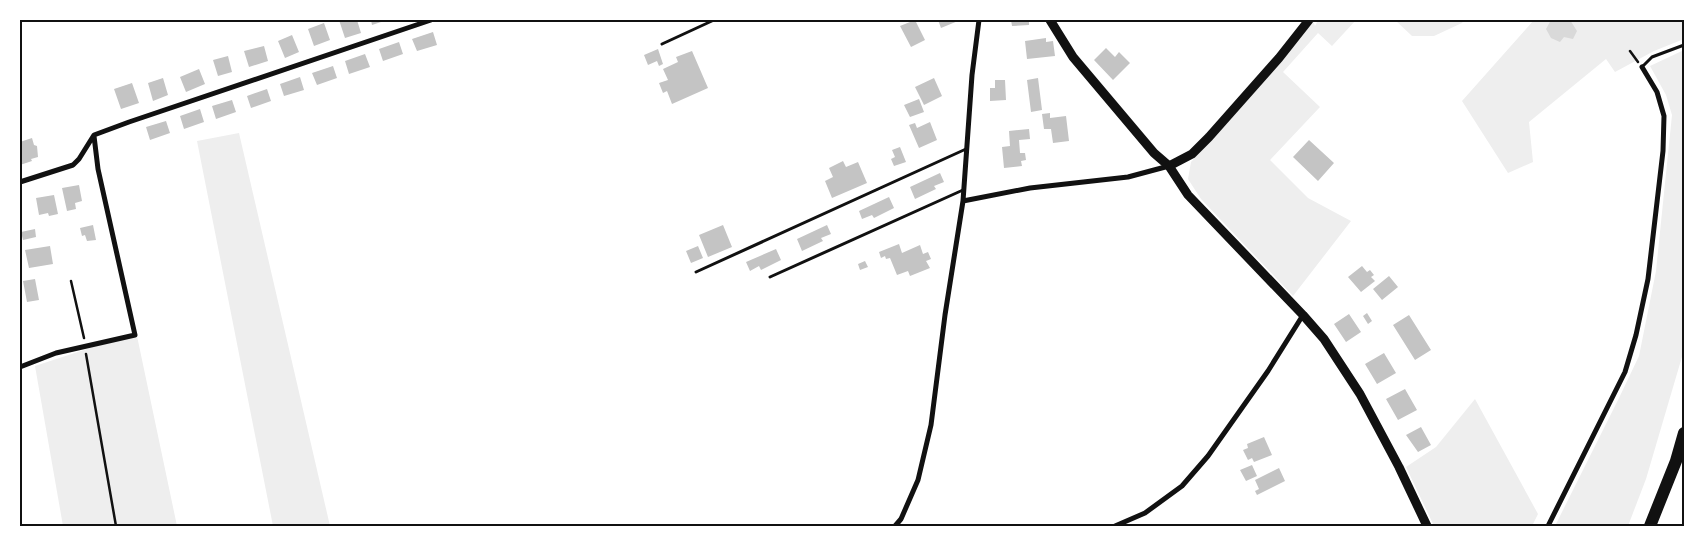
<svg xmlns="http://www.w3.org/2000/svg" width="1704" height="546" font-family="'Space Grotesk',sans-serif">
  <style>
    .green { fill: #eee }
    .water { fill: #d9d9d9 }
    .building { fill: #c4c4c4 }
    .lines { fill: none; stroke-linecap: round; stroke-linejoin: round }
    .path { stroke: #111; stroke-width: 2.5 }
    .service { stroke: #111; stroke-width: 3 }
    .minor { stroke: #111; stroke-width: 5 }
    .tertiary { stroke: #111; stroke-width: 9 }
    .motorway { stroke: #111; stroke-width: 12 }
    .neatline { fill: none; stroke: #111; stroke-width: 2 }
  </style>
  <rect width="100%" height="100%" fill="#fff"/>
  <path class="green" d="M1318 20H1356L1332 46 1318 33 1283 72 1320 107 1270 160 1308 198 1351 221 1293 296 1201 199 1188 179 1191 162 1313 21 1315 26Z
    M1395 20H1464L1462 23 1434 36H1412Z
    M1534 20H1684V39L1654 51 1615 72 1606 59 1529 122 1533 162 1508 173 1462 101Z
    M1684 50V350L1646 479 1628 526H1555L1619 398 1639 356 1656 271 1672 115 1666 95 1650 66Z
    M239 133 330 526H273L197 141Z
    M137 336 177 526H63L35 366 93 347Z
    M1475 399 1538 514 1532 526H1434L1406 467 1436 447Z"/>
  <path class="water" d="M1551 20H1570L1577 31 1573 39 1564 37 1560 42 1551 38 1546 29Z"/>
  <path class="building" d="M339 20H357L361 33 345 38Z
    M371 20H387L372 25Z
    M915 20 925 40 911 47 900 26Z
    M938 20H957L958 21 941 28Z
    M1011 20H1029V25L1012 26Z
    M324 23 330 40 314 46 308 29Z
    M433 32 437 45 417 51 412 39Z
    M292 35 299 52 285 58 278 41Z
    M1046 38V42L1053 41 1055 56 1027 59 1025 41Z
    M399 42 403 54 383 61 379 49Z
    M264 46 268 61 249 67 244 51Z
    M1106 48 1115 57 1119 52 1130 63 1113 80 1094 60Z
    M658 49 663 64 659 66 657 61 648 65 644 55Z
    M692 51 708 88 672 104 667 91 663 93 659 83 668 80 663 69 678 62 676 57Z
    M365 54 370 67 349 74 345 61Z
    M228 56 232 72 218 76 213 60Z
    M333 66 337 78 317 85 312 73Z
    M199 69 205 84 186 92 180 77Z
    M300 77 304 90 284 96 280 84Z
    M163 78 168 95 153 101 148 83Z
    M934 78 942 96 924 105 915 87Z
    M1038 78 1042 110 1031 112 1027 80Z
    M995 80H1005L1006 100 990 101V88H995Z
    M132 83 139 103 121 109 114 89Z
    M267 89 271 101 251 108 247 96Z
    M919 99 924 112 910 117 904 105Z
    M232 100 236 112 216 119 212 106Z
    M200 109 204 122 184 129 180 116Z
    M1050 113V118L1066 116 1069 141 1053 143 1051 129H1044L1042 114Z
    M166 121 170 133 150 140 146 127Z
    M930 122 937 140 919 148 909 125 915 123 917 128Z
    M1029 129 1030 139 1019 140 1020 153H1025L1026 160 1021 161 1022 166 1004 168 1002 147 1010 146 1009 131Z
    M32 138 34 145 37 146 38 157 31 159 32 161 20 165V142Z
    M1309 140 1334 163 1318 181 1293 157Z
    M900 147 906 162 894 166 891 159 895 157 892 150Z
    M843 161 846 167 858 162 867 183 832 198 825 181 833 177 829 168Z
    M940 173 944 182 934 186 936 189 915 199 910 187Z
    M79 185 82 201 75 203 76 209 67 211 62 188Z
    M54 195 58 214 49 216 48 213 39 215 36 198Z
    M889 197 894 208 874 218 872 215 862 219 859 211Z
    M93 225 96 240 87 241 85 235 82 236 80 228Z
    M723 225 732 247 708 257 699 235Z
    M827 225 831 234 821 238 823 241 802 251 797 239Z
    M35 229 36 237 23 240 21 232Z
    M899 244 902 253 920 245 923 254 928 252 931 259 926 261 930 268 910 276 908 271 897 275 890 258 886 259 885 256 881 258 879 252Z
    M50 246 53 264 29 268 25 250Z
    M698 246 703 258 691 263 686 251Z
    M776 249 781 260 761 270 759 266 750 271 746 262Z
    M865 261 868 267 860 270 858 264Z
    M1362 266 1367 272 1370 270 1374 275 1371 277 1375 281 1361 292 1348 277Z
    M1389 276 1398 287 1382 300 1373 289Z
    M35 279 39 300 27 302 23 281Z
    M1367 313 1372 321 1368 324 1363 316Z
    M1349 314 1361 332 1346 342 1334 324Z
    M1409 315 1431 350 1415 360 1393 325Z
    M1384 353 1396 373 1377 384 1365 364Z
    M1405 389 1417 410 1398 420 1386 399Z
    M1421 427 1431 445 1418 452 1406 435Z
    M1264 437 1272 455 1254 462 1252 458 1248 460 1243 450 1248 448 1247 444Z
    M1252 465 1257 476 1246 481 1240 470Z
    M1279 468 1285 481 1257 495 1255 491 1259 489 1255 480Z"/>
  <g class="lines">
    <path class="path" d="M1630 51 1638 62
      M71 281 84 338
      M86 354 116 526"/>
    <path class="service" d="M662 44 714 20
      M1642 67 1652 57 1684 45
      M696 272 966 149
      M770 277 963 190"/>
    <path class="minor" d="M20 182 73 165 79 159 94 135 129 122 431 20
      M963 201 1030 188 1128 177 1169 166
      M20 367 56 353 135 335 98 169 94 136
      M895 526 901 519 918 480 931 425 945 315 963 201 972 75 979 20
      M1115 526 1145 513 1182 486 1208 456 1268 371 1303 315
      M1548 526 1625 372 1636 335 1648 279 1663 151 1664 116 1657 92 1642 67"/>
    <path class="tertiary" d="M1050 20 1073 57 1154 153 1169 166 1188 195 1303 315 1324 339 1360 394 1399 467 1427 526
      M1169 166 1192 154 1209 137 1279 58 1309 20"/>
    <path class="motorway" d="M1650 526 1676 461 1684 433"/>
  </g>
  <rect width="1704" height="546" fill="none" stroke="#ffffff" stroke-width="42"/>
  <rect x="21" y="21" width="1662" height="504" class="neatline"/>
</svg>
